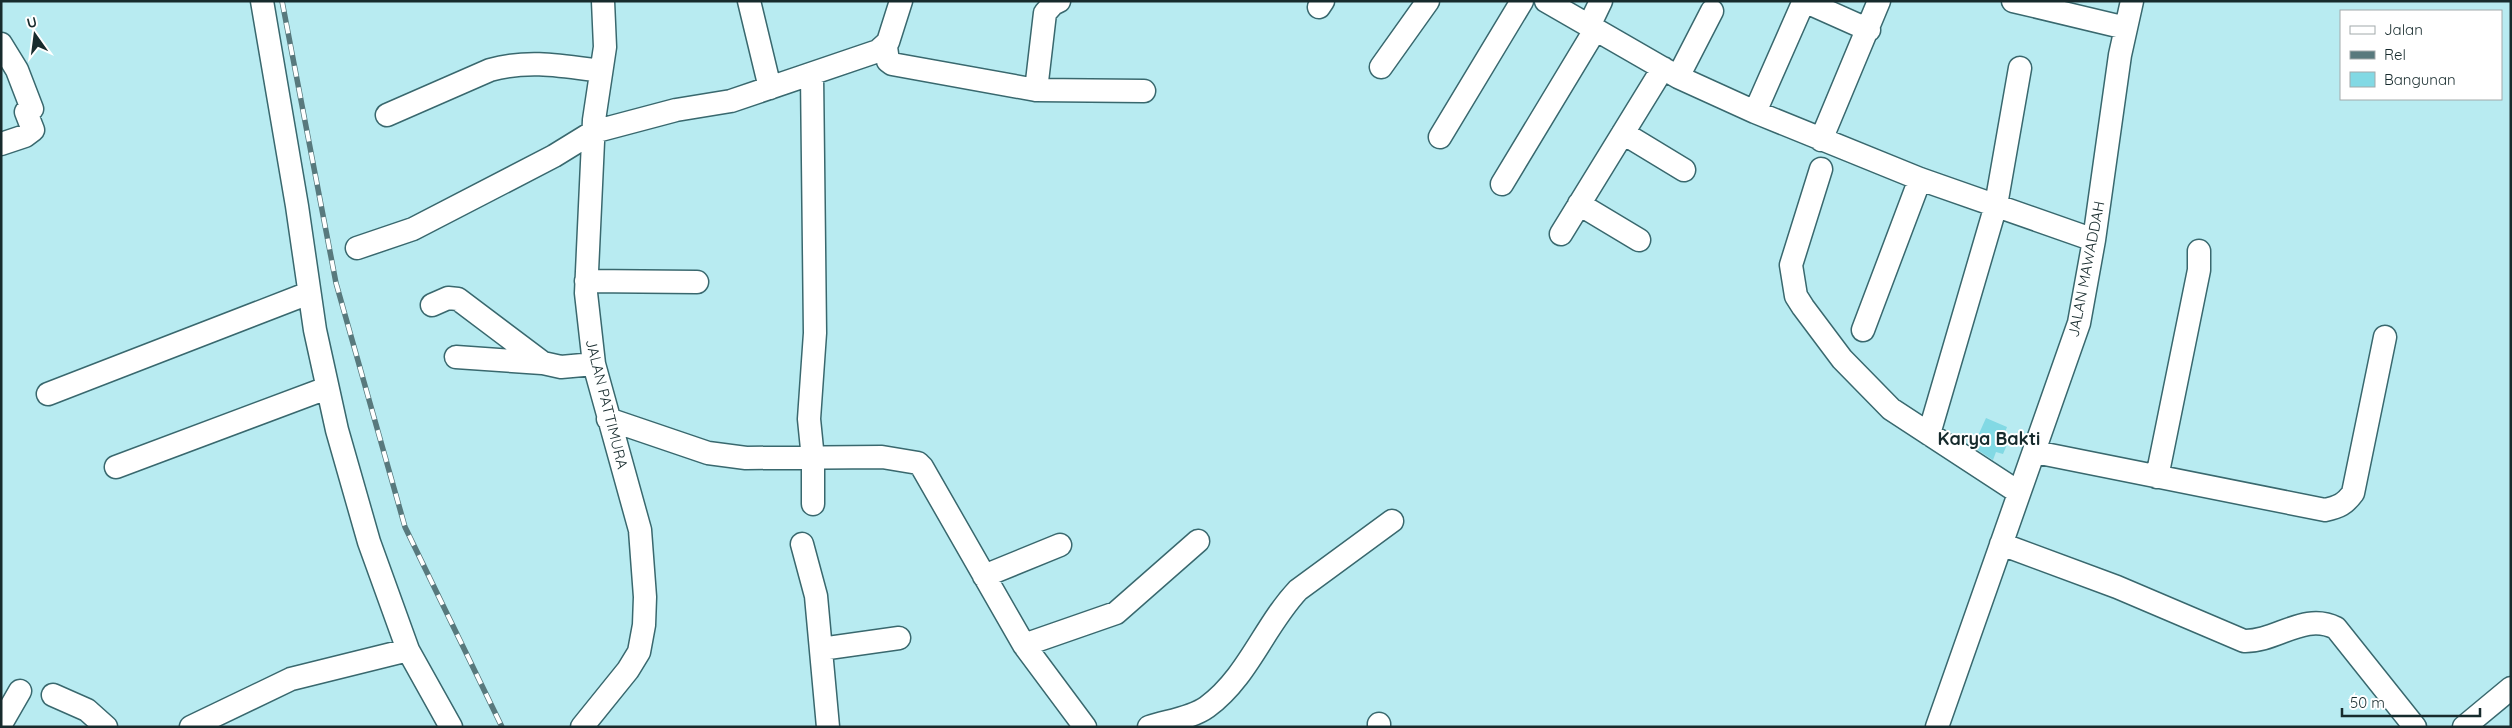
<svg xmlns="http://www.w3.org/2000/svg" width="2512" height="728" font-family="Quicksand,sans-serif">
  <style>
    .building { fill: #82d9e4 }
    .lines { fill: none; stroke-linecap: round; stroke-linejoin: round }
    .minor-casing { stroke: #39686e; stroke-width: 25 }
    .minor { stroke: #fff; stroke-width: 22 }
    .rail-casing { stroke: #58797d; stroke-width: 5.5 }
    .rail { stroke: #fff; stroke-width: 4; stroke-dasharray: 11; stroke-linecap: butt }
    .labels { text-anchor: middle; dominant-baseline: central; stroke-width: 4; stroke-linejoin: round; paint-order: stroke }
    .street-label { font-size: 15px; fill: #172b2d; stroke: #fff }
    .quarter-label { font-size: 18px; font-weight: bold; fill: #172b2d; stroke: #fff }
  </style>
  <rect width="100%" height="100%" fill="#b8ebf1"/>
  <path class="building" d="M1986 418 2007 427 2003 438 2009 440 2003 454 1996 452 1993 460 1973 447Z"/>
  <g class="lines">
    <g class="minor-casing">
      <path id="minor" d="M262 1 297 206 315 330 337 430 369 542 408 650 451 727
        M749 1 770 88
        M1546 1 1678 77 1755 112 1920 179 2094 240
        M1804 1 1869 30
        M2013 1 2126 28
        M1319 7 1323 1
        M1589 26 1601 1
        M1 44 17 70 32 109 26 112 33 130 25 136 1 144
        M886 47 888 61 892 64 1036 90 1144 91
        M1381 67 1428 1
        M812 74 815 333 809 419 813 459V504
        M1678 77 1712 11
        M1036 90 1045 13 1053 4 1059 1
        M1755 112 1803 3
        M387 115 490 70C529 59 563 66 601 71
        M1623 133 1684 170
        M1440 137 1522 1
        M1821 140 1879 1
        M1821 169 1791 265 1796 296 1803 307 1842 359 1891 409 2018 492
        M1502 184 1595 30
        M1579 204 1639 240
        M1561 234 1663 68
        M357 248 413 229 554 156 593 132 676 110 731 101 878 51 888 42 901 1
        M586 281 697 282
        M432 305 448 298 458 299 543 363 561 367 594 364
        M1863 330 1920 179
        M456 357 542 363
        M48 394 309 293
        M608 419 708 453 746 458 882 457 918 463 922 467 1024 645 1085 727
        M1929 434 1996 205 2020 68
        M2035 452 2325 510C2339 507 2345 504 2353 493L2385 337
        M116 467 327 388
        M2157 477 2199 270V251
        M802 544 816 596 828 727
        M2001 544 2117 587 2244 641C2276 642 2304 612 2336 628L2415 727
        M984 576 1060 545
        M1024 645 1116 613 1198 541
        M821 649 899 638
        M53 695 87 710 106 727
        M1 724 20 691
        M1379 724V727
        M191 727 291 679 408 650
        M582 727 628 670 639 652 644 625 645 597 640 530 594 364 586 293 594 120 605 47 603 1
        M1149 727C1167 721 1192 718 1207 707 1248 677 1264 626 1298 590L1392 521
        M1937 727 2079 323 2094 240 2120 55 2132 1
        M2464 727 2511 688"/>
    </g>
    <use href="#minor" class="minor"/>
    <g class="rail-casing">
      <path id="rail" d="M282 1 336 283 405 527 502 727"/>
    </g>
    <use href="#rail" class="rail"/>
  </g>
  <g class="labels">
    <g class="street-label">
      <text transform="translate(2086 269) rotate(-79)">JALAN MAWADDAH</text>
      <text transform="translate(607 404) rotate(76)">JALAN PATTIMURA</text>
    </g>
    <g class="quarter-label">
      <text x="1989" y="438">Karya Bakti</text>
    </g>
  </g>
  <rect width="2512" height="728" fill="none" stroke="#172b2d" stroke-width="5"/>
  <rect x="2340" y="10" width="162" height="90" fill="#ffffff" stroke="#a2aaab"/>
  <rect x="2350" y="26" width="25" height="8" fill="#ffffff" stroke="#a2aaab"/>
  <text x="2384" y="35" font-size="15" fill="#172b2d">Jalan</text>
  <rect x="2350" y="51" width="25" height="8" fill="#58797d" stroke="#a2aaab"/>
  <text x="2384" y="60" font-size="15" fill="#172b2d">Rel</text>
  <rect x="2350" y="72" width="25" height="15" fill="#82d9e4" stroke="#a2aaab"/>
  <text x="2384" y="85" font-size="15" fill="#172b2d">Bangunan</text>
  <g transform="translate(35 35) rotate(346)" stroke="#ffffff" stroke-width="4" paint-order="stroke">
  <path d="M0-4L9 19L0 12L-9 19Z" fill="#172b2d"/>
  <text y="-8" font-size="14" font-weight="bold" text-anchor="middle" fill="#172b2d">U</text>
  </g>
  <path d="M2342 708v8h138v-8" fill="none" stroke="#172b2d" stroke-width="2.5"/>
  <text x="2350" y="708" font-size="15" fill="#172b2d" stroke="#ffffff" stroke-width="4" paint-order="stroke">50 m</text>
</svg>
